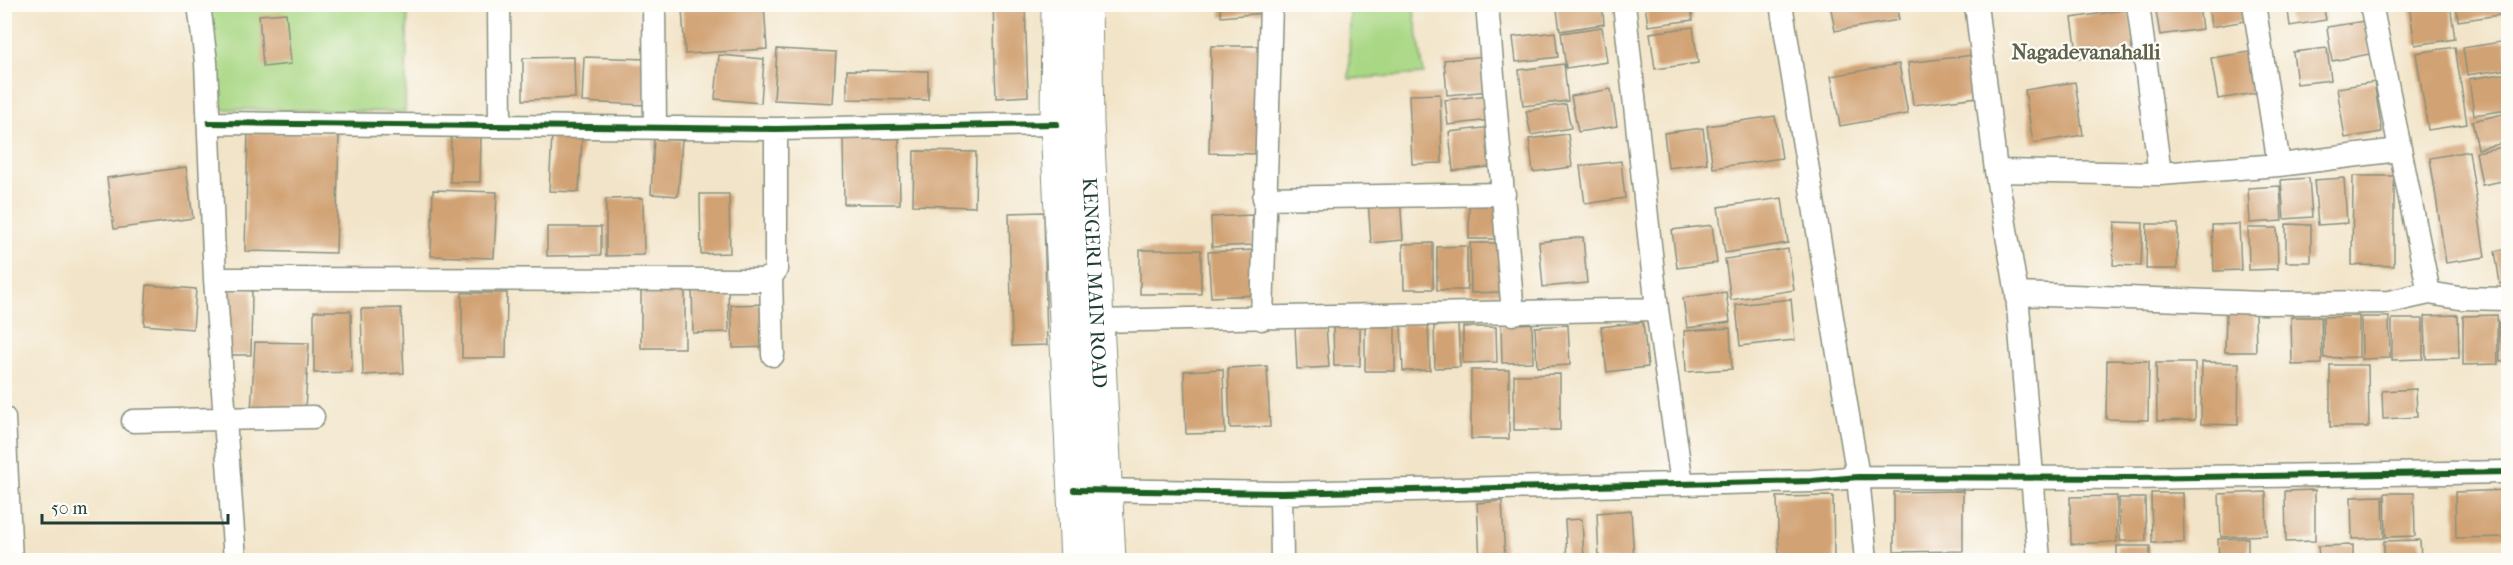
<svg xmlns="http://www.w3.org/2000/svg" width="2513" height="565" font-family="'IM FELL French Canon',serif">
  <style>
    .green { fill: #a9d784; stroke: #648a5c; stroke-width: 1.5 }
    .building { fill: #d1a273 }
    .lines { fill: none; stroke-linecap: round; stroke-linejoin: round }
    .street-casing { stroke: #88907e; stroke-width: 25 }
    .primary-casing { stroke: #88907e; stroke-width: 35 }
    .street { stroke: #fff; stroke-width: 22 }
    .primary { stroke: #fff; stroke-width: 33 }
    .cycleway-casing { stroke: #fdfcf7; stroke-width: 10 }
    .cycleway { stroke: #1b5e20; stroke-width: 6 }
    .labels { text-anchor: middle; dominant-baseline: central; stroke-width: 4.5; stroke-linejoin: round; paint-order: stroke }
    .street-label { font-size: 20px; fill: #1f3d34; stroke: #fdfcf7 }
    .neighbourhood-label { font-size: 21px; font-weight: bold; fill: #5d604a; stroke: #fdfcf7 }
  </style>
  <rect width="100%" height="100%" fill="#fdfcf7"/>
  <filter id="ink" filterUnits="userSpaceOnUse"><feTurbulence type="fractalNoise" baseFrequency=".0167" numOctaves="2"/><feDisplacementMap in="SourceGraphic" scale="12" xChannelSelector="R" yChannelSelector="G"/><feConvolveMatrix kernelMatrix="1 2 1 2 8 2 1 2 1" color-interpolation-filters="sRGB"/></filter>
  <filter id="wash" filterUnits="userSpaceOnUse"><feTurbulence type="fractalNoise" baseFrequency=".008" numOctaves="4" result="noise"/><feDisplacementMap in="SourceGraphic" scale="24" xChannelSelector="R" yChannelSelector="G"/><feGaussianBlur stdDeviation="1.35" result="paint"/><feColorMatrix in="noise" values="0 0 0 0 0 0 0 0 0 0 0 0 0 0 0 0 0 1.4 0 .05"/><feComposite in="paint" operator="in"/></filter>
  <g filter="url(#wash)">
    <rect width="100%" height="100%" fill="#f2e4c8"/>
    <path class="green" d="M207 5H408L405 112 218 109Z
      M1350 5H1413L1424 74 1349 79Z"/>
    <g id="blocks">
      <path class="building" d="M764 4 767 49 685 54 682 9Z
        M993 4H1025L1028 96 996 98Z
        M1220 4H1264V13L1221 17Z
        M1556 4H1602L1604 24 1560 31Z
        M1645 4H1690L1693 20 1648 26Z
        M1830 4H1896L1899 20 1835 31Z
        M2208 4H2250L2252 20 2211 27Z
        M2287 4H2323L2326 20 2290 26Z
        M2409 4H2450L2455 39 2415 45Z
        M2456 4H2505L2506 14 2458 21Z
        M2155 5H2199L2202 29 2160 35Z
        M2129 9 2136 50 2078 59 2072 18Z
        M286 13 291 64 263 67 259 15Z
        M2364 21 2370 54 2332 61 2327 27Z
        M1602 27 1607 62 1566 68 1561 33Z
        M1693 27 1698 63 1655 69 1650 33Z
        M1555 32 1558 57 1516 62 1513 37Z
        M2506 41 2508 69 2467 75 2463 48Z
        M1211 46H1261L1260 154 1209 153Z
        M2455 47 2467 124 2428 130 2416 53Z
        M2327 48 2331 80 2297 84 2293 52Z
        M777 49 836 52 833 103 774 100Z
        M2256 51 2262 92 2218 99 2211 58Z
        M719 55 764 59 761 103 715 99Z
        M1973 55 1978 97 1913 105 1908 63Z
        M1487 56 1490 91 1447 95 1444 60Z
        M574 57 575 98 523 100V58Z
        M584 57 647 59 645 105 582 102Z
        M1564 64 1568 101 1523 106 1519 70Z
        M1899 64 1908 114 1840 126 1831 76Z
        M847 70 928 71V100L847 99Z
        M2508 73V110L2474 115 2469 79Z
        M2075 82 2083 135 2033 143 2025 90Z
        M2374 82 2382 132 2345 138 2337 88Z
        M1611 89 1617 126 1578 132 1571 96Z
        M1440 94 1442 163 1412 164 1409 95Z
        M1488 95 1490 120 1448 125 1445 100Z
        M1566 104 1571 128 1531 135 1526 111Z
        M2508 113V142L2478 149 2472 121Z
        M1775 116 1782 158 1713 168 1707 126Z
        M1492 127 1496 166 1453 171 1449 132Z
        M1703 128 1707 163 1668 168 1664 133Z
        M248 132 339 133 336 253 245 251Z
        M843 134H899L900 204H844Z
        M1568 134 1572 167 1533 172 1529 139Z
        M552 135 582 137 579 192 549 191Z
        M451 136H481L480 182H450Z
        M654 139 682 140 678 196 651 194Z
        M2508 146V180L2482 185 2476 152Z
        M914 151 976 152 975 207 913 205Z
        M2469 151 2485 257 2446 263 2430 158Z
        M1621 161 1625 198 1585 204 1580 166Z
        M186 167 193 218 114 229 107 178Z
        M2353 176H2394V266L2352 265Z
        M2309 178 2312 217 2284 219 2281 180Z
        M2344 178 2347 223 2318 225 2314 180Z
        M2280 186 2282 221 2250 223 2248 188Z
        M433 190 497 192 494 258 431 256Z
        M700 194H729L730 253 701 254Z
        M1400 196 1403 240 1371 243 1368 199Z
        M643 198 644 255 606 256V199Z
        M1782 198 1788 243 1725 253 1718 207Z
        M1469 200H1503L1504 239H1469Z
        M1044 212 1047 345 1012 346 1009 213Z
        M1252 215 1253 245 1212 247 1211 217Z
        M2115 222 2143 223 2141 266 2113 265Z
        M2147 224H2178L2177 269H2146Z
        M2239 224 2241 270 2214 271 2212 225Z
        M2286 224 2311 225V262H2286Z
        M1712 225 1717 263 1677 268 1672 230Z
        M547 227H601V255L547 256Z
        M2248 228H2277L2278 269 2249 270Z
        M1583 237 1587 283 1543 287 1539 242Z
        M1433 243V289H1404L1403 244Z
        M1470 243H1502L1503 292 1471 293Z
        M1467 246V290H1437V247Z
        M1788 249 1794 290 1731 300 1725 259Z
        M2508 249V283L2500 284 2495 251Z
        M1140 250H1201V294H1140Z
        M1254 250 1257 295 1211 297 1208 252Z
        M147 285 196 289 193 329 144 325Z
        M641 285H685V348H641Z
        M692 285H728L729 332 693 333Z
        M227 290H252L251 355H227Z
        M1726 292 1730 322 1687 328 1683 298Z
        M462 293H507L506 358H462Z
        M1791 299 1795 340 1740 346 1736 305Z
        M768 304 769 347 733 348 731 305Z
        M401 308 404 373 363 375 361 309Z
        M314 311H351L352 372 314 373Z
        M2226 311H2255L2256 352H2225Z
        M2458 315 2459 358 2426 359 2425 316Z
        M2497 315 2498 364 2463 365V316Z
        M2359 316V357L2324 358 2323 317Z
        M2291 317H2321L2322 364 2292 365Z
        M2361 317H2389L2390 358 2362 359Z
        M2392 319H2423V359L2392 360Z
        M1643 322 1648 367 1607 372 1601 327Z
        M2499 322H2508V361H2500Z
        M1428 323 1430 370 1403 371 1401 324Z
        M1532 323 1533 362 1502 363 1501 324Z
        M1326 325 1329 367 1297 369 1295 326Z
        M1333 325H1360V366H1334Z
        M1458 325 1460 367 1435 368 1434 326Z
        M1568 325 1570 365 1537 367 1535 327Z
        M1365 326 1395 327V371H1365Z
        M1463 327H1496L1497 362 1463 363Z
        M1730 328 1732 369 1686 372 1684 331Z
        M255 342 309 343 305 410 251 412Z
        M2107 360 2149 361 2148 420 2106 419Z
        M2202 362 2239 363 2238 425 2201 424Z
        M2156 363H2195V420L2157 421Z
        M2330 365H2368L2369 427H2330Z
        M1267 366 1270 427 1230 428 1228 368Z
        M1223 369 1225 433 1186 434 1184 371Z
        M1471 370H1509V439H1471Z
        M1560 374V430H1514V375Z
        M2416 389 2417 417 2383 419 2382 391Z
        M2315 490V541L2286 542 2285 491Z
        M2508 490V537L2456 538 2455 492Z
        M1963 491V551L1894 552V492Z
        M2266 492 2267 535 2221 537 2219 494Z
        M2151 493H2183L2184 543H2152Z
        M2385 493H2414L2415 536 2386 537Z
        M1833 496 1834 560H1779L1777 497Z
        M2117 496V542L2071 544 2070 497Z
        M2383 496 2384 538 2352 539 2351 497Z
        M2119 498H2145L2146 541H2120Z
        M1502 501 1505 560H1480L1477 503Z
        M1631 510 1634 560H1599L1597 513Z
        M1582 519 1584 560H1567L1565 520Z
        M2248 538V560H2219L2218 539Z
        M2420 540 2421 560H2384V541Z
        M2353 545V560H2319L2318 546Z
        M2117 546H2150V560H2117Z"/>
    </g>
  </g>
  <g filter="url(#ink)">
    <use href="#blocks" fill-opacity="0" stroke="#88907e" stroke-width="1.5"/>
    <g class="lines">
      <g class="street-casing">
        <path id="street" d="M199 4 206 62 215 279 235 560
          M499 4 500 124
          M654 4 655 127
          M1487 4 1513 314
          M1624 4 1657 309
          M1781 4 1858 477 1866 560
          M1976 4 1996 171 2017 294 2039 560
          M2138 4 2160 174
          M2254 4 2279 165
          M2371 4 2429 293 2459 298 2508 299
          M209 123 776 129 1057 124
          M1996 171 2160 174 2279 165 2398 150
          M1264 198 1504 194
          M771 277 773 355
          M215 279 762 280 771 277 776 270V129
          M2017 294 2264 303 2389 302 2429 293
          M1262 319 1271 4
          M1097 321 1657 309 1682 484
          M4 418 11 560
          M133 421 313 417
          M1091 490 1281 493 1812 481 1858 477 2131 478 2508 472
          M1281 493 1282 560"/>
      </g>
      <g class="primary-casing">
        <g id="primary">
          <path d="M1058 4 1057 124 1077 560"/>
          <path id="s1" d="M1085 4 1087 123 1109 560"/>
        </g>
      </g>
      <use href="#street" class="street"/>
      <use href="#primary" class="primary"/>
      <g class="cycleway-casing">
        <path id="cycleway" d="M209 123 776 129 1057 124
          M1074 490 1281 493 1812 481 1858 477 2131 478 2508 472"/>
      </g>
      <use href="#cycleway" class="cycleway"/>
    </g>
  </g>
  <g class="labels">
    <g class="street-label">
      <text stroke="none"><textPath href="#s1" startOffset="279">KENGERI MAIN ROAD</textPath></text>
    </g>
    <g class="neighbourhood-label">
      <text x="2086" y="52">Nagadevanahalli</text>
    </g>
  </g>
  <rect width="2513" height="565" fill="none" stroke="#fdfcf7" stroke-width="24"/>
  <path d="M42 514v9h186v-9" fill="none" stroke="#1f3d34" stroke-width="3"/>
  <text x="51" y="514" font-size="18" fill="#1f3d34" stroke="#fdfcf7" stroke-width="4.5" paint-order="stroke">50 m</text>
</svg>
